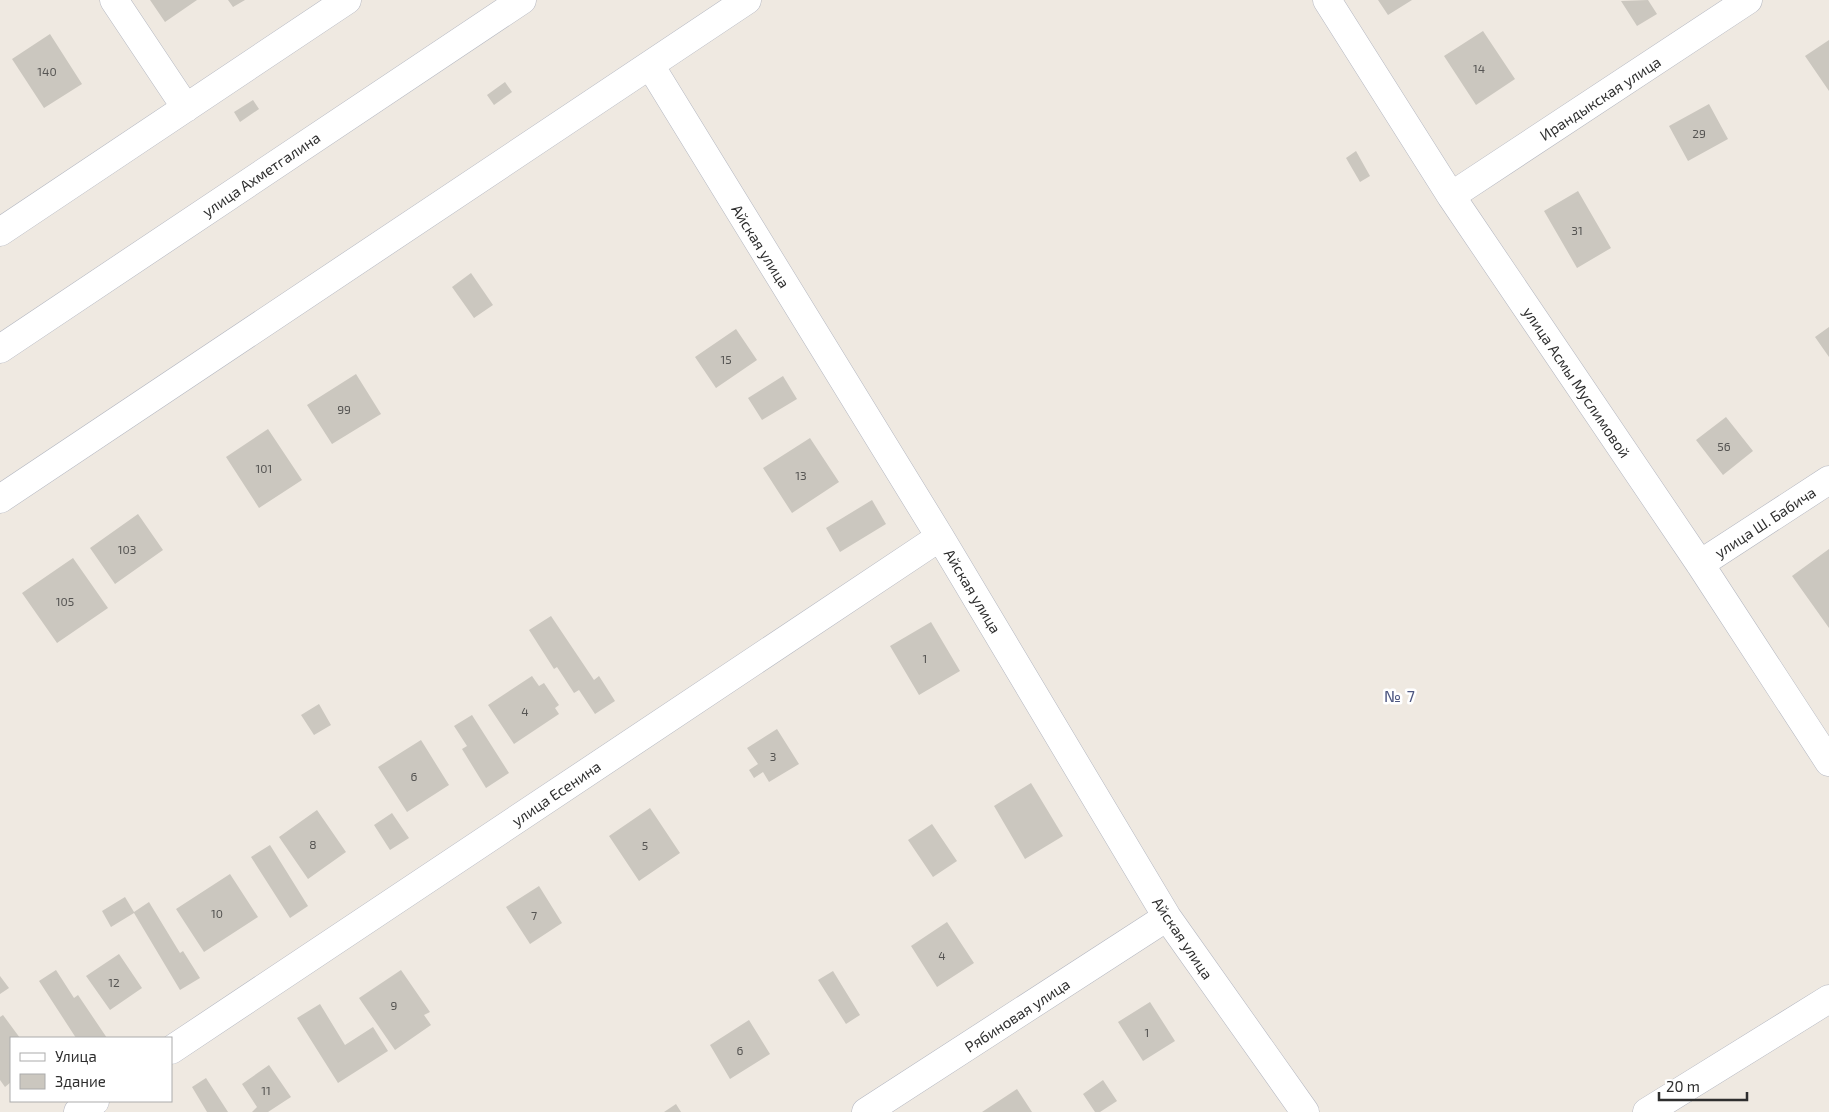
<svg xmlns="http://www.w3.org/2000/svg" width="1829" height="1112" font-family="'Exo 2',sans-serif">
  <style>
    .building { fill: #cbc7bf }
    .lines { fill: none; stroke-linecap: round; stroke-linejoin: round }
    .street-casing { stroke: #b4b7c1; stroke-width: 29 }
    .secondary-casing { stroke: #b4b7c1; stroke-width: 29 }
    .street { stroke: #fff; stroke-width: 28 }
    .secondary { stroke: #fff; stroke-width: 28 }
    .labels { text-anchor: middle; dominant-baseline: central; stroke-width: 5; stroke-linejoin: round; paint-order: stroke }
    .number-label { font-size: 12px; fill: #555452 }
    .street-label { font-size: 15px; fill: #2e2e2e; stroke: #fff }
    .neighbourhood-label { font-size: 16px; letter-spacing: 1px; fill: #4d5680; stroke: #fff }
  </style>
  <rect width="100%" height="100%" fill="#efe9e1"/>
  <path class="building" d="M150 0H197L165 22Z
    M228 0H245L233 7Z
    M1378 0H1412L1388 15Z
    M1648 0 1657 14 1637 26 1621 1Z
    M1483 31 1515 79 1476 105 1444 56Z
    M50 34 82 84 44 108 12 59Z
    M1829 40V91L1805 56Z
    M505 82 512 92 494 105 487 95Z
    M253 100 259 109 240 122 234 112Z
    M1709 104 1728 139 1688 161 1669 126Z
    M1356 151 1370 176 1360 182 1346 158Z
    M1578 191 1611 248 1577 268 1544 211Z
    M471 273 493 305 474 318 452 287Z
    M1829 327V357L1815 337Z
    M736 329 757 360 716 388 695 357Z
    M356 374 381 414 332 444 307 405Z
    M783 376 797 399 762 420 748 398Z
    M1726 417 1753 451 1723 475 1696 440Z
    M268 429 302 480 259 508 226 457Z
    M810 438 839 482 792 513 763 468Z
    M872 500 886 524 840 552 826 528Z
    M138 514 163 550 115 584 90 548Z
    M1829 549V628L1792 576Z
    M73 558 108 608 57 643 22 593Z
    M551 616 594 680 599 676 615 701 595 714 579 690 574 693 557 667 554 669 529 630Z
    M931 622 960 671 919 695 890 646Z
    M532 676 539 686 544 683 559 705 555 708 559 714 514 744 488 705Z
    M319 704 331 725 314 735 301 715Z
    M472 715 509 773 486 788 462 749 467 746 454 726Z
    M777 729 799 764 769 782 763 772 754 778 749 770 758 764 747 748Z
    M421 740 449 785 407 812 378 767Z
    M1031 783 1063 836 1025 859 994 806Z
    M650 808 680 853 639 881 609 836Z
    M317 810 346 852 308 879 279 837Z
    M392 813 409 838 390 850 374 825Z
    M932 824 957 861 933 877 908 840Z
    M270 845 308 906 290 918 251 857Z
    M230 874 258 917 204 952 176 909Z
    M539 886 562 923 530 944 506 907Z
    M125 897 134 912 149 902 180 953 183 951 200 978 180 990 134 913 111 927 102 911Z
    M947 922 974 963 937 987 911 946Z
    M119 954 142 988 110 1010 86 976Z
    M56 970 74 998 78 995 107 1038H76L39 981Z
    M401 970 430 1012 424 1015 431 1025 395 1050 359 998Z
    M833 971 860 1015 846 1024 818 980Z
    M0 976 9 988 0 994Z
    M1150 1002 1175 1041 1143 1061 1118 1022Z
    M320 1004 345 1045 373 1027 388 1051 338 1083 297 1018Z
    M3 1015 20 1038H11V1082L5 1087 0 1080V1017Z
    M749 1020 770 1054 730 1079 710 1045Z
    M269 1065 291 1097 268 1112H252L257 1107 242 1084Z
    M206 1078 228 1112H207L192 1087Z
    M1103 1080 1117 1101 1100 1112H1095L1083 1094Z
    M1017 1089 1032 1112H982Z
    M676 1104 681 1112H664Z"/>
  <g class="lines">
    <g class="street-casing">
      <path id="street" d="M114 0 186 108
        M1327 0 1451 196 1700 564 1829 762
        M650 65 940 537 1167 917 1305 1112
        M1451 196 1748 0
        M0 232 347 0
        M0 499 747 0
        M1700 564 1829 480
        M171 1050 940 537
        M78 1112 95 1101
        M866 1112 1167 917
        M1647 1112 1829 999"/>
    </g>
    <g class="secondary-casing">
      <path id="secondary" d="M0 349 522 0"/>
    </g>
    <use href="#street" class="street"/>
    <use href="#secondary" class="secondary"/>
  </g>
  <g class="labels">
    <g class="number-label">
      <text x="1479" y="68">14</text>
      <text x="47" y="71">140</text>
      <text x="1699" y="133">29</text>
      <text x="1577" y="230">31</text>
      <text x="726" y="359">15</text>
      <text x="344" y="409">99</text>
      <text x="1724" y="446">56</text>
      <text x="264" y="468">101</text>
      <text x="801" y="475">13</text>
      <text x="127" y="549">103</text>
      <text x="65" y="601">105</text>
      <text x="925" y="658">1</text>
      <text x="525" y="711">4</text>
      <text x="773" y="756">3</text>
      <text x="414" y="776">6</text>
      <text x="313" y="844">8</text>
      <text x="645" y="845">5</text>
      <text x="217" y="913">10</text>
      <text x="534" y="915">7</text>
      <text x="942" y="955">4</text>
      <text x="114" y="982">12</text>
      <text x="394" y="1005">9</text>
      <text x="1147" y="1032">1</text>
      <text x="740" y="1050">6</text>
      <text x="266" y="1090">11</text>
    </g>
    <g class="street-label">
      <text transform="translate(1600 98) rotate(-33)">Ирандыкская улица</text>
      <text transform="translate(261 174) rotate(-34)">улица Ахметгалина</text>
      <text transform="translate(761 246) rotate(58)">Айская улица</text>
      <text transform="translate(1577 382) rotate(56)">улица Асмы Муслимовой</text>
      <text transform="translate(1765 522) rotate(-33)">улица Ш. Бабича</text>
      <text transform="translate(973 591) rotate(59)">Айская улица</text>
      <text transform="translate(556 793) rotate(-34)">улица Есенина</text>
      <text transform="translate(1183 938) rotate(56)">Айская улица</text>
      <text transform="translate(1017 1015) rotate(-33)">Рябиновая улица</text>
    </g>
    <g class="neighbourhood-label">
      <text x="1400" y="695">№ 7</text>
    </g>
  </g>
  <rect x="10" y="1037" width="162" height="65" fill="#ffffff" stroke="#ababab"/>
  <rect x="20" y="1053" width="25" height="8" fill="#ffffff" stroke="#ababab"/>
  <text x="55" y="1062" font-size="15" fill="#2e2e2e">Улица</text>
  <rect x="20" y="1074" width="25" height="15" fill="#cbc7bf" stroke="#ababab"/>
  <text x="55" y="1087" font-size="15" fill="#2e2e2e">Здание</text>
  <path d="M1659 1092v8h88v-8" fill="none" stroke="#2e2e2e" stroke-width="2.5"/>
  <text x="1666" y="1092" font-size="15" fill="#2e2e2e" stroke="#ffffff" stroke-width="4" paint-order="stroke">20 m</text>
</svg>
